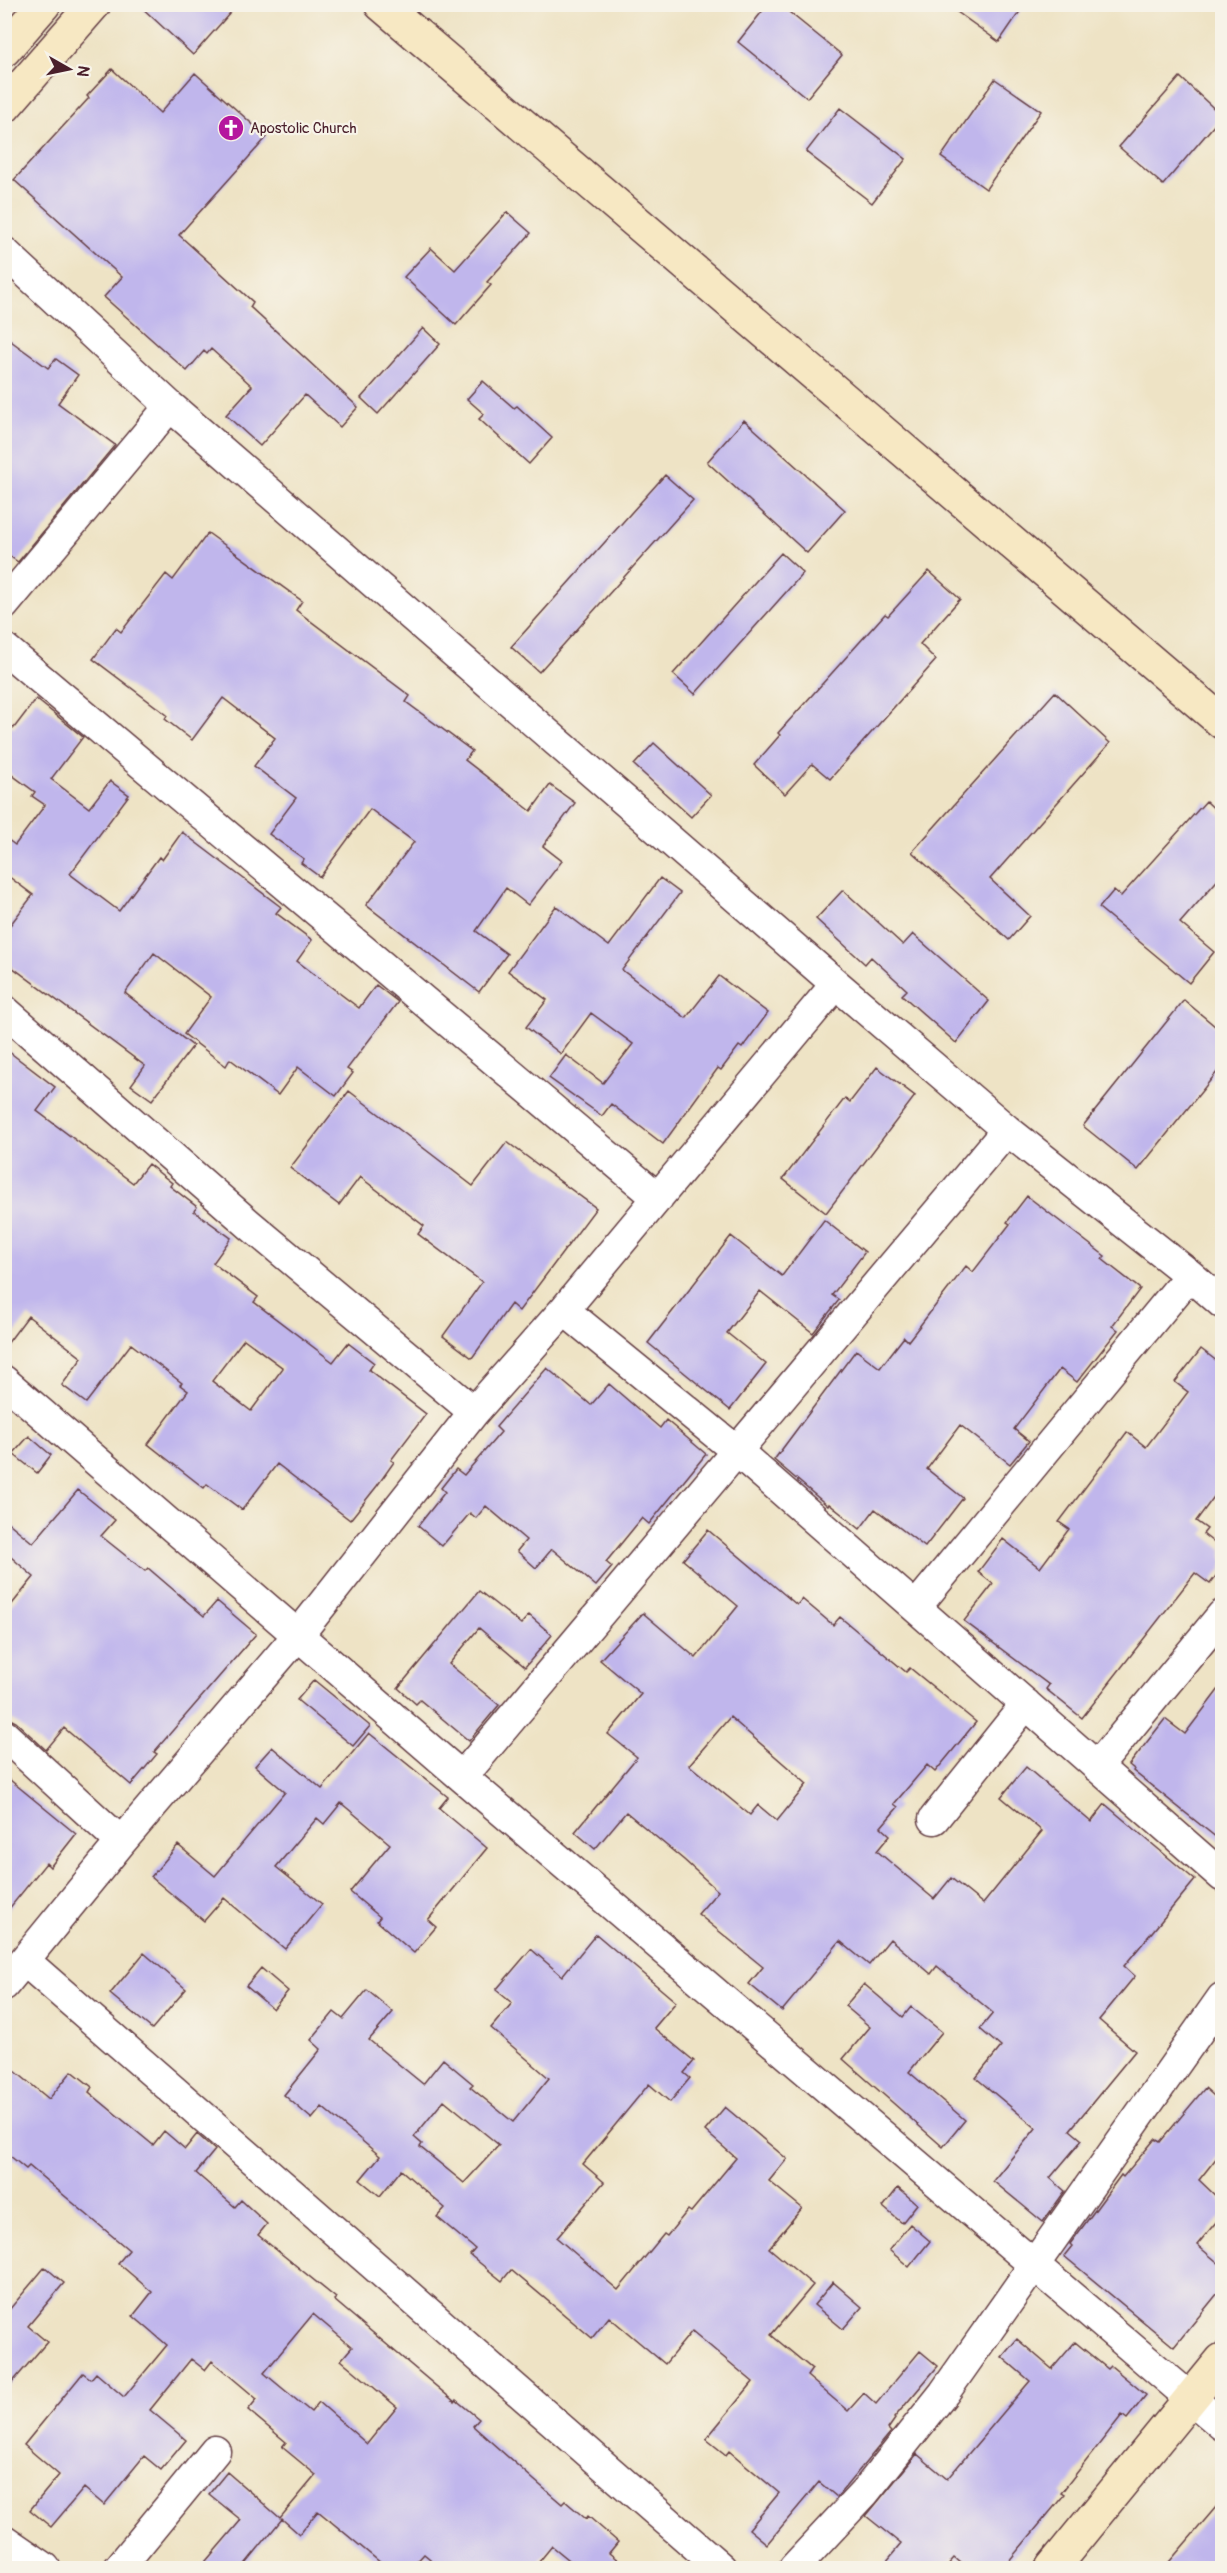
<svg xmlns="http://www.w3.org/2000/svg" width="1227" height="2573" font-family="Pangolin,sans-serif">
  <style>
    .building { fill: #c0b6ec; fill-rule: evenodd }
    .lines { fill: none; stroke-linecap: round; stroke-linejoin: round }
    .street-casing { stroke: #633c42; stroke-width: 33 }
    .secondary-casing { stroke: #633c42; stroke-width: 36 }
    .street { stroke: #fff; stroke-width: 30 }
    .secondary { stroke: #f7e8c3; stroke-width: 33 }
    .labels { text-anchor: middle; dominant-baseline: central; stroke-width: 4.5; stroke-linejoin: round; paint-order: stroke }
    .poi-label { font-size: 15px; fill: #4a1f2b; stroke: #f7f3e8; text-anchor: start }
  </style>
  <rect width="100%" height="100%" fill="#f7f3e8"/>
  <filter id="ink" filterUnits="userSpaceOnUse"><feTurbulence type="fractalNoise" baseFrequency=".0167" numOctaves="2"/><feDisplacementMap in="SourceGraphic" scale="12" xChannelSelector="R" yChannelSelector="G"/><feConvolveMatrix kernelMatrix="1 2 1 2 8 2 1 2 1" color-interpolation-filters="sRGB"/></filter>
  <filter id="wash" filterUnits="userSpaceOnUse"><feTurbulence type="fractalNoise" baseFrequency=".008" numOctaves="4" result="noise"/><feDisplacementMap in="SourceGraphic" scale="24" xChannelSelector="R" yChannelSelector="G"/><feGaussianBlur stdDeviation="1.35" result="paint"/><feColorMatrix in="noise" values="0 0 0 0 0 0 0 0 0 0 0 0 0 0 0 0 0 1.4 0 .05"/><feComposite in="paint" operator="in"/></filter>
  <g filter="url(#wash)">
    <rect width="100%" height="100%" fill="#eee3c5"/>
    <g id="blocks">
      <path class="building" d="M138 4H238L193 55Z
        M768 4H779L842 55 807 98 738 42Z
        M946 4H1025L999 42Z
        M112 69 160 113 195 73 267 137 179 235 253 302 250 307 358 407 340 427 305 395 260 446 226 415 252 386 211 349 207 354 204 351 187 371 104 297 122 277 14 180 89 98 87 96Z
        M1180 77 1222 116 1163 185 1119 147Z
        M995 79 1041 111 986 189 941 157Z
        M840 108 906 159 872 203 806 152Z
        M507 212 531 233 487 282 491 285 456 325 404 277 431 248 455 270Z
        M423 328 440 344 378 414 361 398Z
        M4 336 48 368 56 359 78 375 58 403 115 445 18 562 4 552Z
        M483 381 514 408 517 406 552 438 529 464 479 419 484 414 467 399Z
        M744 420 845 510 807 553 707 462Z
        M665 475 693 500 539 672 511 647Z
        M208 533 302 601 296 610 410 696 406 702 472 751 465 760 531 811 550 785 575 803 543 846 562 861 528 905 506 888 476 931 507 954 479 992 366 905 414 842 370 809 320 877 301 863 304 859 269 834 296 798 254 766 275 738 223 698 192 740 165 719 167 715 93 659 116 628 121 632 166 574 173 580Z
        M781 553 803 573 695 694 673 674Z
        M929 571 960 599 920 644 936 660 830 779 812 764 785 794 754 765 780 735 778 733 885 614 888 616Z
        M1055 692 1110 743 990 879 1030 916 1009 940 912 852Z
        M36 699 83 737 51 779 89 808 110 781 129 795 70 874 119 911 159 857 162 860 182 832 281 907 276 913 312 940 297 961 359 1008 376 985 398 1002 347 1069 353 1073 336 1096 298 1067 278 1095 230 1059 226 1066 184 1034 211 997 154 953 125 993 193 1046 152 1100 131 1085 145 1066 4 961V933L33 895 4 873V837L15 845 45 805 32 796 35 792 4 769V721L14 728Z
        M654 743 711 795 691 817 634 765Z
        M1206 801 1222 816V875L1180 923 1214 952 1189 983 1099 908 1114 890 1121 896Z
        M660 878 680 893 622 970 686 1018 719 976 768 1013 742 1048 739 1046 721 1070 718 1068 663 1144 611 1104 602 1116 549 1078 566 1055 603 1083 633 1044 591 1013 561 1054 526 1027 547 1000 508 971 556 906 609 946Z
        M843 890 903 945 913 934 989 1001 956 1043 902 995 907 990 871 957 865 964 816 919Z
        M1184 1000 1222 1032V1066L1138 1170 1083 1126Z
        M4 1048 55 1087 37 1111 133 1183 148 1164 172 1183 170 1186 197 1207 194 1211 231 1238 213 1263 258 1297 254 1302 333 1362 348 1343 374 1363 369 1370 426 1414 391 1460 394 1462 377 1486 350 1520 277 1464 242 1510 207 1484 204 1488 172 1463 148 1444 188 1391 180 1385 182 1383 131 1344 86 1403 62 1385 82 1358 28 1316 4 1348ZM244 1339 283 1368 251 1411 212 1381Z
        M877 1067 915 1096 826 1213 783 1179 845 1098 850 1102Z
        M349 1091 473 1186 507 1142 596 1208 519 1311 511 1304 472 1358 443 1336 482 1282 418 1234 424 1226 360 1177 339 1205 290 1168Z
        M1027 1196 1105 1256 1102 1259 1140 1289 1112 1326 1118 1330 1077 1382 1060 1369 1014 1429 1029 1441 1010 1464 960 1425 927 1469 963 1498 925 1547 875 1509 860 1529 829 1504 828 1506 774 1460 856 1350 880 1368 904 1337 908 1341 966 1266 973 1272 1010 1224 1007 1222Z
        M824 1220 865 1252 832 1295 839 1300 813 1333 760 1291 727 1333 766 1364 730 1410 648 1343 731 1236 782 1276Z
        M1201 1349 1222 1365V1486L1196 1521 1207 1529 1203 1534 1222 1549V1568L1210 1584 1195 1573 1082 1718 1046 1689 1049 1685 964 1621 993 1584 978 1572 1003 1539 1040 1568 1069 1529 1059 1522 1127 1432 1146 1447 1188 1392 1175 1382Z
        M547 1368 591 1405 609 1384 660 1428 666 1420 706 1454 649 1524 642 1518 606 1562 612 1567 596 1586 552 1549 536 1568 517 1551 526 1540 486 1506 476 1518 470 1513 442 1546 418 1526 445 1492 441 1488 456 1469 464 1475 501 1432 496 1427Z
        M29 1436 51 1455 37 1473 13 1454Z
        M78 1490 115 1520 101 1536 145 1571 148 1568 204 1616 217 1601 256 1634 154 1752 157 1754 131 1785 64 1728 46 1750 16 1722 4 1716V1614L34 1577 4 1551V1519L33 1543Z
        M708 1530 797 1605 802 1599 833 1625 840 1617 906 1672 910 1668 976 1722 935 1772 927 1765 894 1804 898 1807 881 1827 890 1835 877 1851 934 1899 951 1878 983 1904 1042 1831 1001 1797 1026 1767 1091 1822 1105 1804 1195 1880 1124 1966 1135 1976 1099 2020 1135 2051 1070 2130 1082 2140 1050 2178 1065 2191 1043 2222 993 2181 1036 2128 976 2078 1001 2047 980 2029 993 2013 937 1966 931 1974 890 1939 869 1965 840 1941 782 2011 749 1984 763 1967 698 1914 718 1891 684 1860 626 1812 595 1849 575 1832 637 1757 608 1734 641 1694 600 1660 643 1613 696 1658 738 1606 683 1560ZM730 1717 807 1784 777 1821 758 1805 750 1815 689 1765Z
        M479 1591 521 1624 529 1615 552 1635 525 1667 479 1628 449 1664 499 1705 469 1741 420 1700 416 1704 398 1688Z
        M314 1680 370 1726 353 1746 297 1700Z
        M1222 1685V1842L1133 1771 1134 1769 1129 1765 1165 1719 1185 1734Z
        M369 1733 448 1797 439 1808 487 1848 428 1920 436 1927 414 1953 377 1921 380 1917 350 1892 390 1844 341 1803 324 1824 317 1818 276 1867 322 1904 285 1949 224 1898 204 1921 151 1877 178 1845 215 1876 285 1792 255 1766 272 1747 322 1789Z
        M4 1775 76 1834 50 1867 46 1863 4 1915Z
        M596 1934 676 2002 654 2028 694 2061 684 2073 690 2078 670 2102 649 2084 583 2164 604 2182 557 2238 618 2290 664 2234 667 2236 688 2210 691 2212 736 2158 705 2131 725 2107 787 2159 769 2181 802 2208 769 2248 813 2285 771 2335 812 2369 807 2376 848 2411 864 2393 876 2404 920 2351 938 2366 894 2418 895 2419 888 2429 891 2432 837 2497 819 2482 767 2544 749 2529 779 2493 729 2451 726 2455 706 2439 753 2382 692 2331 665 2364 609 2317 592 2338 511 2270 502 2281 470 2255 475 2249 437 2217 445 2208 401 2170 380 2196 360 2180 380 2156 322 2107 312 2119 284 2095 321 2049 311 2040 334 2012 343 2019 367 1990 393 2012 369 2040 423 2084 443 2059 473 2084 470 2087 513 2122 549 2078 491 2028 512 2003 496 1990 531 1949 562 1976ZM444 2100 499 2145 464 2183 420 2147 422 2144 414 2137Z
        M144 1953 186 1989 152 2029 110 1994Z
        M261 1968 288 1991 273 2009 246 1986Z
        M864 1984 903 2017 911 2007 942 2032 909 2072 965 2120 943 2147 843 2059 870 2027 845 2006Z
        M4 2062 49 2099 72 2071 92 2087 89 2092 153 2145 164 2131 185 2149 197 2134 215 2150 196 2173 235 2207 241 2200 267 2224 258 2235 336 2298 334 2300 455 2402 456 2400 479 2419 473 2426 534 2480 562 2504 565 2501 586 2519 588 2516 618 2542 609 2553 628 2568H579L552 2546 534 2568H441L424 2554 411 2568H387L318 2511 299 2534 282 2519 242 2568H200L241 2520 209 2494 227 2472 280 2518 316 2475 282 2447 286 2442 248 2410 257 2399 212 2361 205 2370 191 2359 150 2410 186 2440 161 2470 144 2456 104 2505 84 2488 51 2527 30 2510 59 2475 24 2445 83 2373 91 2379 96 2373 124 2397 167 2345 133 2316 152 2292 118 2263 129 2250 29 2166 26 2169 4 2151ZM313 2314 352 2347 341 2360 397 2407 367 2444 319 2402 311 2412 264 2373Z
        M1205 2088 1222 2103V2151L1199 2180 1222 2202V2215L1197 2245 1222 2266V2288L1174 2347 1064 2256 1072 2246 1070 2244 1121 2175 1123 2177 1155 2139 1160 2142Z
        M898 2188 917 2204 902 2223 883 2207Z
        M910 2224 930 2241 909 2267 889 2250Z
        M45 2267 64 2283 28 2326 47 2342 4 2392V2306L9 2310Z
        M833 2282 862 2307 843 2329 814 2305Z
        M1017 2339 1052 2369 1075 2342 1108 2369 1111 2366 1146 2395 1127 2419 1122 2415 1061 2493 1064 2495 1003 2568H966L954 2558 945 2568H881L901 2544 866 2516 917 2454 947 2479 981 2439 1030 2381 1002 2357Z
        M1222 2500V2568H1164Z"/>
    </g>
  </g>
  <g filter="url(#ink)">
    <use href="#blocks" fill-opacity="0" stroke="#633c42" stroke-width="1.5"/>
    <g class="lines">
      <g class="street-casing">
        <path id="street" d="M4 252 170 406 836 984 1007 1130 1190 1275 1222 1303
          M4 605 170 406
          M4 648 658 1198
          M4 1010 250 1225 474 1412
          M564 1310 738 1452 1222 1876
          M4 1381 462 1777 1222 2425
          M916 1607 1190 1275
          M4 1735 121 1842
          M1097 1767 1222 1615
          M462 1777 1007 1130
          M934 1819 1026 1704
          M25 1961 721 2568
          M4 1985 121 1842 299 1634 474 1412 564 1310 836 984
          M4 2540 45 2568
          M119 2568 215 2451
          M794 2568 865 2492 944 2393 1222 1998"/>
      </g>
      <g class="secondary-casing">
        <path id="secondary" d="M381 4 1222 722
          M4 50 44 4
          M4 107 94 4
          M1052 2568 1222 2360"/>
      </g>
      <use href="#street" class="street"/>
      <use href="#secondary" class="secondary"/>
    </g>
  </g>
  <defs>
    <g id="church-disc" transform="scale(1.35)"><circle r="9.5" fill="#b5179e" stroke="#f7f3e8"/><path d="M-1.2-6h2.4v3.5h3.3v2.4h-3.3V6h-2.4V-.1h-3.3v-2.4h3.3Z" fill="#fff"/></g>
  </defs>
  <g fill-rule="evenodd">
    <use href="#church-disc" x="231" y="128"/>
  </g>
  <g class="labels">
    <g class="poi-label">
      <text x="250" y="128">Apostolic Church</text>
    </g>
  </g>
  <rect width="1227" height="2573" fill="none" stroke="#f7f3e8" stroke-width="24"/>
  <g transform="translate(69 69) rotate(99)" stroke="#f7f3e8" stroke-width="4.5" paint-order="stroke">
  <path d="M0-4.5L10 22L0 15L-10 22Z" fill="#4a1f2b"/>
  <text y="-9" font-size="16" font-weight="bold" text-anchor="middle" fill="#4a1f2b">N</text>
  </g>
</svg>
